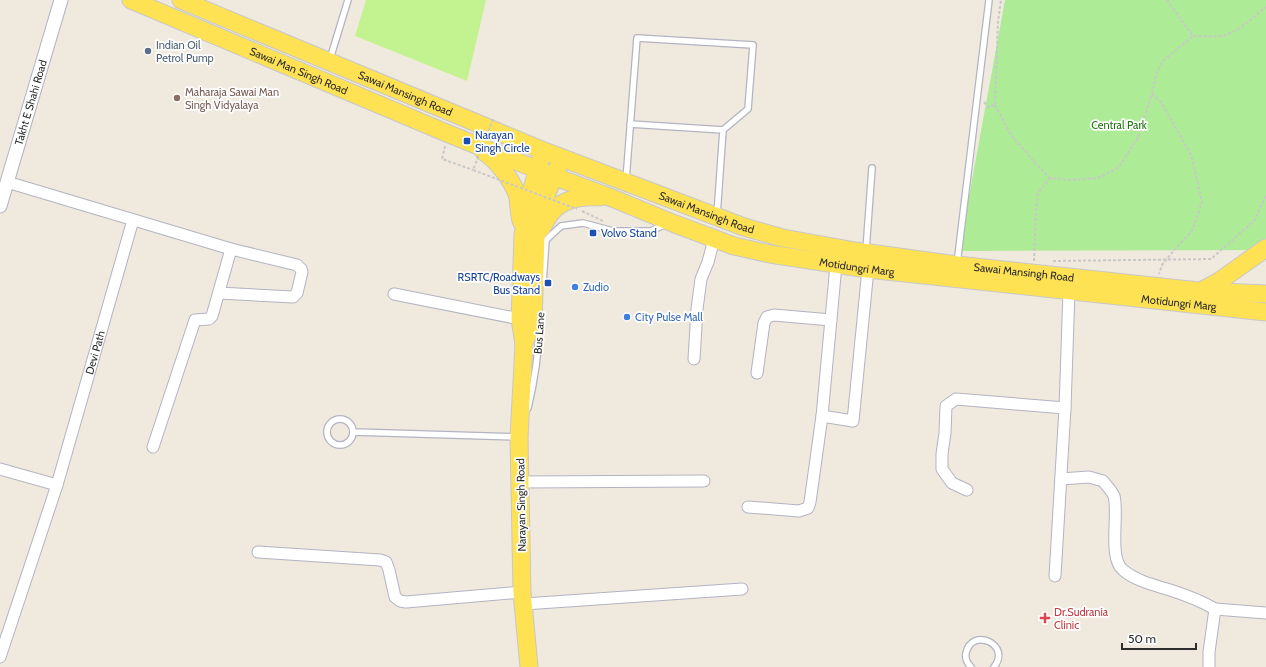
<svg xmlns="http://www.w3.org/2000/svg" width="1266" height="667" font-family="Cabin,sans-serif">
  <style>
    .green { fill: #adeb96 }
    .pitch { fill: #c3f391 }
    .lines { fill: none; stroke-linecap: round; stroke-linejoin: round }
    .service-casing { stroke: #b2b4c2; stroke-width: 8 }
    .minor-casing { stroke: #b2b4c2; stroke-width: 13 }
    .tertiary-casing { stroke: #b2b4c2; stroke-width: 15 }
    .primary-casing { stroke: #c8c8c8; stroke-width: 19 }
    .path { stroke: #c8c8c8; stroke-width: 2; stroke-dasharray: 3 2; stroke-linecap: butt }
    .service { stroke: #fff; stroke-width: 5.5 }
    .minor { stroke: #fff; stroke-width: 11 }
    .tertiary { stroke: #fff; stroke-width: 13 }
    .primary { stroke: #ffe254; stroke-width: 17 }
    .path-bridge { stroke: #c8c8c8; stroke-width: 2; stroke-dasharray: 3 2; stroke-linecap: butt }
    .service-dot { fill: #5c6f8a; stroke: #fff; stroke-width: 1.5 }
    .education-dot { fill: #8d6e63; stroke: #fff; stroke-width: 1.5 }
    .transit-dot { fill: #1a4fb4; stroke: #fff; stroke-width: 1.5 }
    .shop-dot { fill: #3f7fe0; stroke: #fff; stroke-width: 1.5 }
    .health-dot { fill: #e0444e; stroke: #fff; stroke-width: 1.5 }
    .labels { text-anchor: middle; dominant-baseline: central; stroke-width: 3.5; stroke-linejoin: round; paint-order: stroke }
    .service-label { font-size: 11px; fill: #4e5e75; stroke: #fff; text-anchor: start }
    .street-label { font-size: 11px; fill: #2d2d2d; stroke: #fff }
    .education-label { font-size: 11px; fill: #785e54; stroke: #fff; text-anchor: start }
    .park-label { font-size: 11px; fill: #217413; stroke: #fff }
    .transit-label { font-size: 11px; fill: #164399; stroke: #fff; text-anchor: start }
    .shop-label { font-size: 11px; fill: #366cbe; stroke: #fff; text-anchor: start }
    .health-label { font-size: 11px; fill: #be3a42; stroke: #fff; text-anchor: start }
  </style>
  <rect width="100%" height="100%" fill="#f0e9de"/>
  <path class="green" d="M1005 0H1266V238L1263 250 959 251Z"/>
  <path class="pitch" d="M366 0H486L467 81 355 36Z"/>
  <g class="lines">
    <g class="service-casing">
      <path id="service" d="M330 59 348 0
        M630 124 723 130
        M626 180 637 38 753 45 748 109 723 130 717 215
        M866 250 872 168
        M957 264 989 0
        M543 283 546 240 561 226 583 223 613 231H651L666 224
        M528 408C535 379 539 349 540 320
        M327 432a13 13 0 1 1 26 0a13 13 0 1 1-26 0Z
        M354 432 517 437
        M971 667C967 663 965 658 966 653 972 626 1012 645 994 667"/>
    </g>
    <g class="minor-casing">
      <g id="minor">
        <path d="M7 182 231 249 297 265 301 269 302 272 297 293 293 297 219 293"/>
        <path d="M394 294 520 319"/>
        <path d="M694 359 697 309 701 279 708 262 714 239"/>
        <path d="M757 373 764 323 767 317 774 315 831 320"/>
        <path d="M822 416 853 421 868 269"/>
        <path d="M153 447 195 320 209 319 212 316 231 249"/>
        <path d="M0 469 57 485"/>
        <path d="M1061 479 1089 477 1103 481C1106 485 1112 491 1114 496 1119 514 1108 558 1123 570 1136 581 1154 585 1170 590 1186 595 1201 601 1215 609"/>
        <path d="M521 482 704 481"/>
        <path d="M967 490 952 483 942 469V454L945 433 946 406 956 399 1065 408"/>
        <path d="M748 507 799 511 808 508 810 502 822 416 836 265"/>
        <path d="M258 552 380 560 386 562 389 570 395 597 400 601 406 602 522 592"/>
        <path d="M1055 576 1065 408 1069 291"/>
        <path d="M524 604 742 589"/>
        <path id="s1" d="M0 657 57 485 133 220"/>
        <path d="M1209 667V652L1215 609 1266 613"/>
      </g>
    </g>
    <g class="tertiary-casing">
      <g id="tertiary">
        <path id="s2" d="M0 206 61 0"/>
      </g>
    </g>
    <g class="primary-casing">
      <g id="primary">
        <path id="s3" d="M131 0 449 134 553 176 612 198 675 224 734 246 770 254 868 269 1266 312"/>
        <path id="s4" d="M181 0 544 151 744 227 783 238 855 251 957 265 1199 291 1266 294"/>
        <path d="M484 152C497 160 511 179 517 194 519 202 519 213 521 221"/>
        <path d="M541 229C544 224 547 218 551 213 563 198 582 196 600 197"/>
        <path d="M1201 291 1218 282 1266 248"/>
        <path d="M524 343 533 321 536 237 539 219 542 205 558 167"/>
        <path d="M529 667 522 592 519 437 524 344 520 319 523 235 530 196 541 158"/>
      </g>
    </g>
    <path class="path" d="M1167 0 1193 36C1202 36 1213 37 1222 36 1239 32 1253 17 1266 7
      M1152 94 1161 102 1191 155 1202 202 1192 231 1175 249 1162 265 1159 274
      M984 102 988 107 995 105 998 21 1001 0
      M995 105 1011 135 1036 164 1050 178 1072 180 1098 178 1119 167 1138 138 1152 94 1157 72 1164 60 1193 36
      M445 146 442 159 473 170
      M582 211 603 221
      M1034 261 1036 208 1038 193 1050 178
      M1053 261 1211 259 1254 221 1266 196"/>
    <use href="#service" class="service"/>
    <use href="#minor" class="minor"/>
    <use href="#tertiary" class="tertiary"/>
    <use href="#primary" class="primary"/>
    <path class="path-bridge" d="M493 119 473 170 577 209"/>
  </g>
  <circle class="service-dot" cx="148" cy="51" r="4"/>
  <circle class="education-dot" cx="177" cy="98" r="4"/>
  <g class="transit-dot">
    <rect x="463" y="137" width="8" height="8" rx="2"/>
    <rect x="589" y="229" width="8" height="8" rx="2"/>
    <rect x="544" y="279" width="8" height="8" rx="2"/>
  </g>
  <g class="shop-dot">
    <circle cx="575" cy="287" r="4"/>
    <circle cx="627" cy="317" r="4"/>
  </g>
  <path class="health-dot" d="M1043 612h4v4h4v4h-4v4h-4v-4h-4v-4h4z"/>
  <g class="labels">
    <g class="service-label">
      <text x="156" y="45">Indian Oil<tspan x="156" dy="13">Petrol Pump</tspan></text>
    </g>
    <g class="street-label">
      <text stroke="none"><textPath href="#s3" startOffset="182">Sawai Man Singh Road</textPath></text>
      <text stroke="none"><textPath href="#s4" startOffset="243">Sawai Mansingh Road</textPath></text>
      <text stroke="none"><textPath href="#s2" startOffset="108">Takht E Shahi Road</textPath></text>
      <text stroke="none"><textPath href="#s4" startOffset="567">Sawai Mansingh Road</textPath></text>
      <text stroke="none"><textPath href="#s3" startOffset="776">Motidungri Marg</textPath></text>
      <text stroke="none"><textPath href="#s4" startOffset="891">Sawai Mansingh Road</textPath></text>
      <text stroke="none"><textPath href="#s3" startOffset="1100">Motidungri Marg</textPath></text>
      <text transform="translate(539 333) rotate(-86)">Bus Lane</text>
      <text stroke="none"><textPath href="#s1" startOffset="319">Devi Path</textPath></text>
      <text transform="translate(521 505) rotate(-91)">Narayan Singh Road</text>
    </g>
    <g class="education-label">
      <text x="185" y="92">Maharaja Sawai Man<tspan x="185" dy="13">Singh Vidyalaya</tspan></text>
    </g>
    <g class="park-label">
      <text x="1119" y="125">Central Park</text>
    </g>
    <g class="transit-label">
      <text x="475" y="135">Narayan<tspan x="475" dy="13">Singh Circle</tspan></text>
      <text x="601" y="233">Volvo Stand</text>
      <text x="540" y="277" text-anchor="end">RSRTC/Roadways<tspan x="540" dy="13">Bus Stand</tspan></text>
    </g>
    <g class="shop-label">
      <text x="583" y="287">Zudio</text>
      <text x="635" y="317">City Pulse Mall</text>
    </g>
    <g class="health-label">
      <text x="1054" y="612">Dr.Sudrania<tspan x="1054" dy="13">Clinic</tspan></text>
    </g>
  </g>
  <path d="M1122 643v6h74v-6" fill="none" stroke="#2d2d2d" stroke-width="2"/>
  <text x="1128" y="643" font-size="12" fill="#2d2d2d" stroke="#ffffff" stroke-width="3" paint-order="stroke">50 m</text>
</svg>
